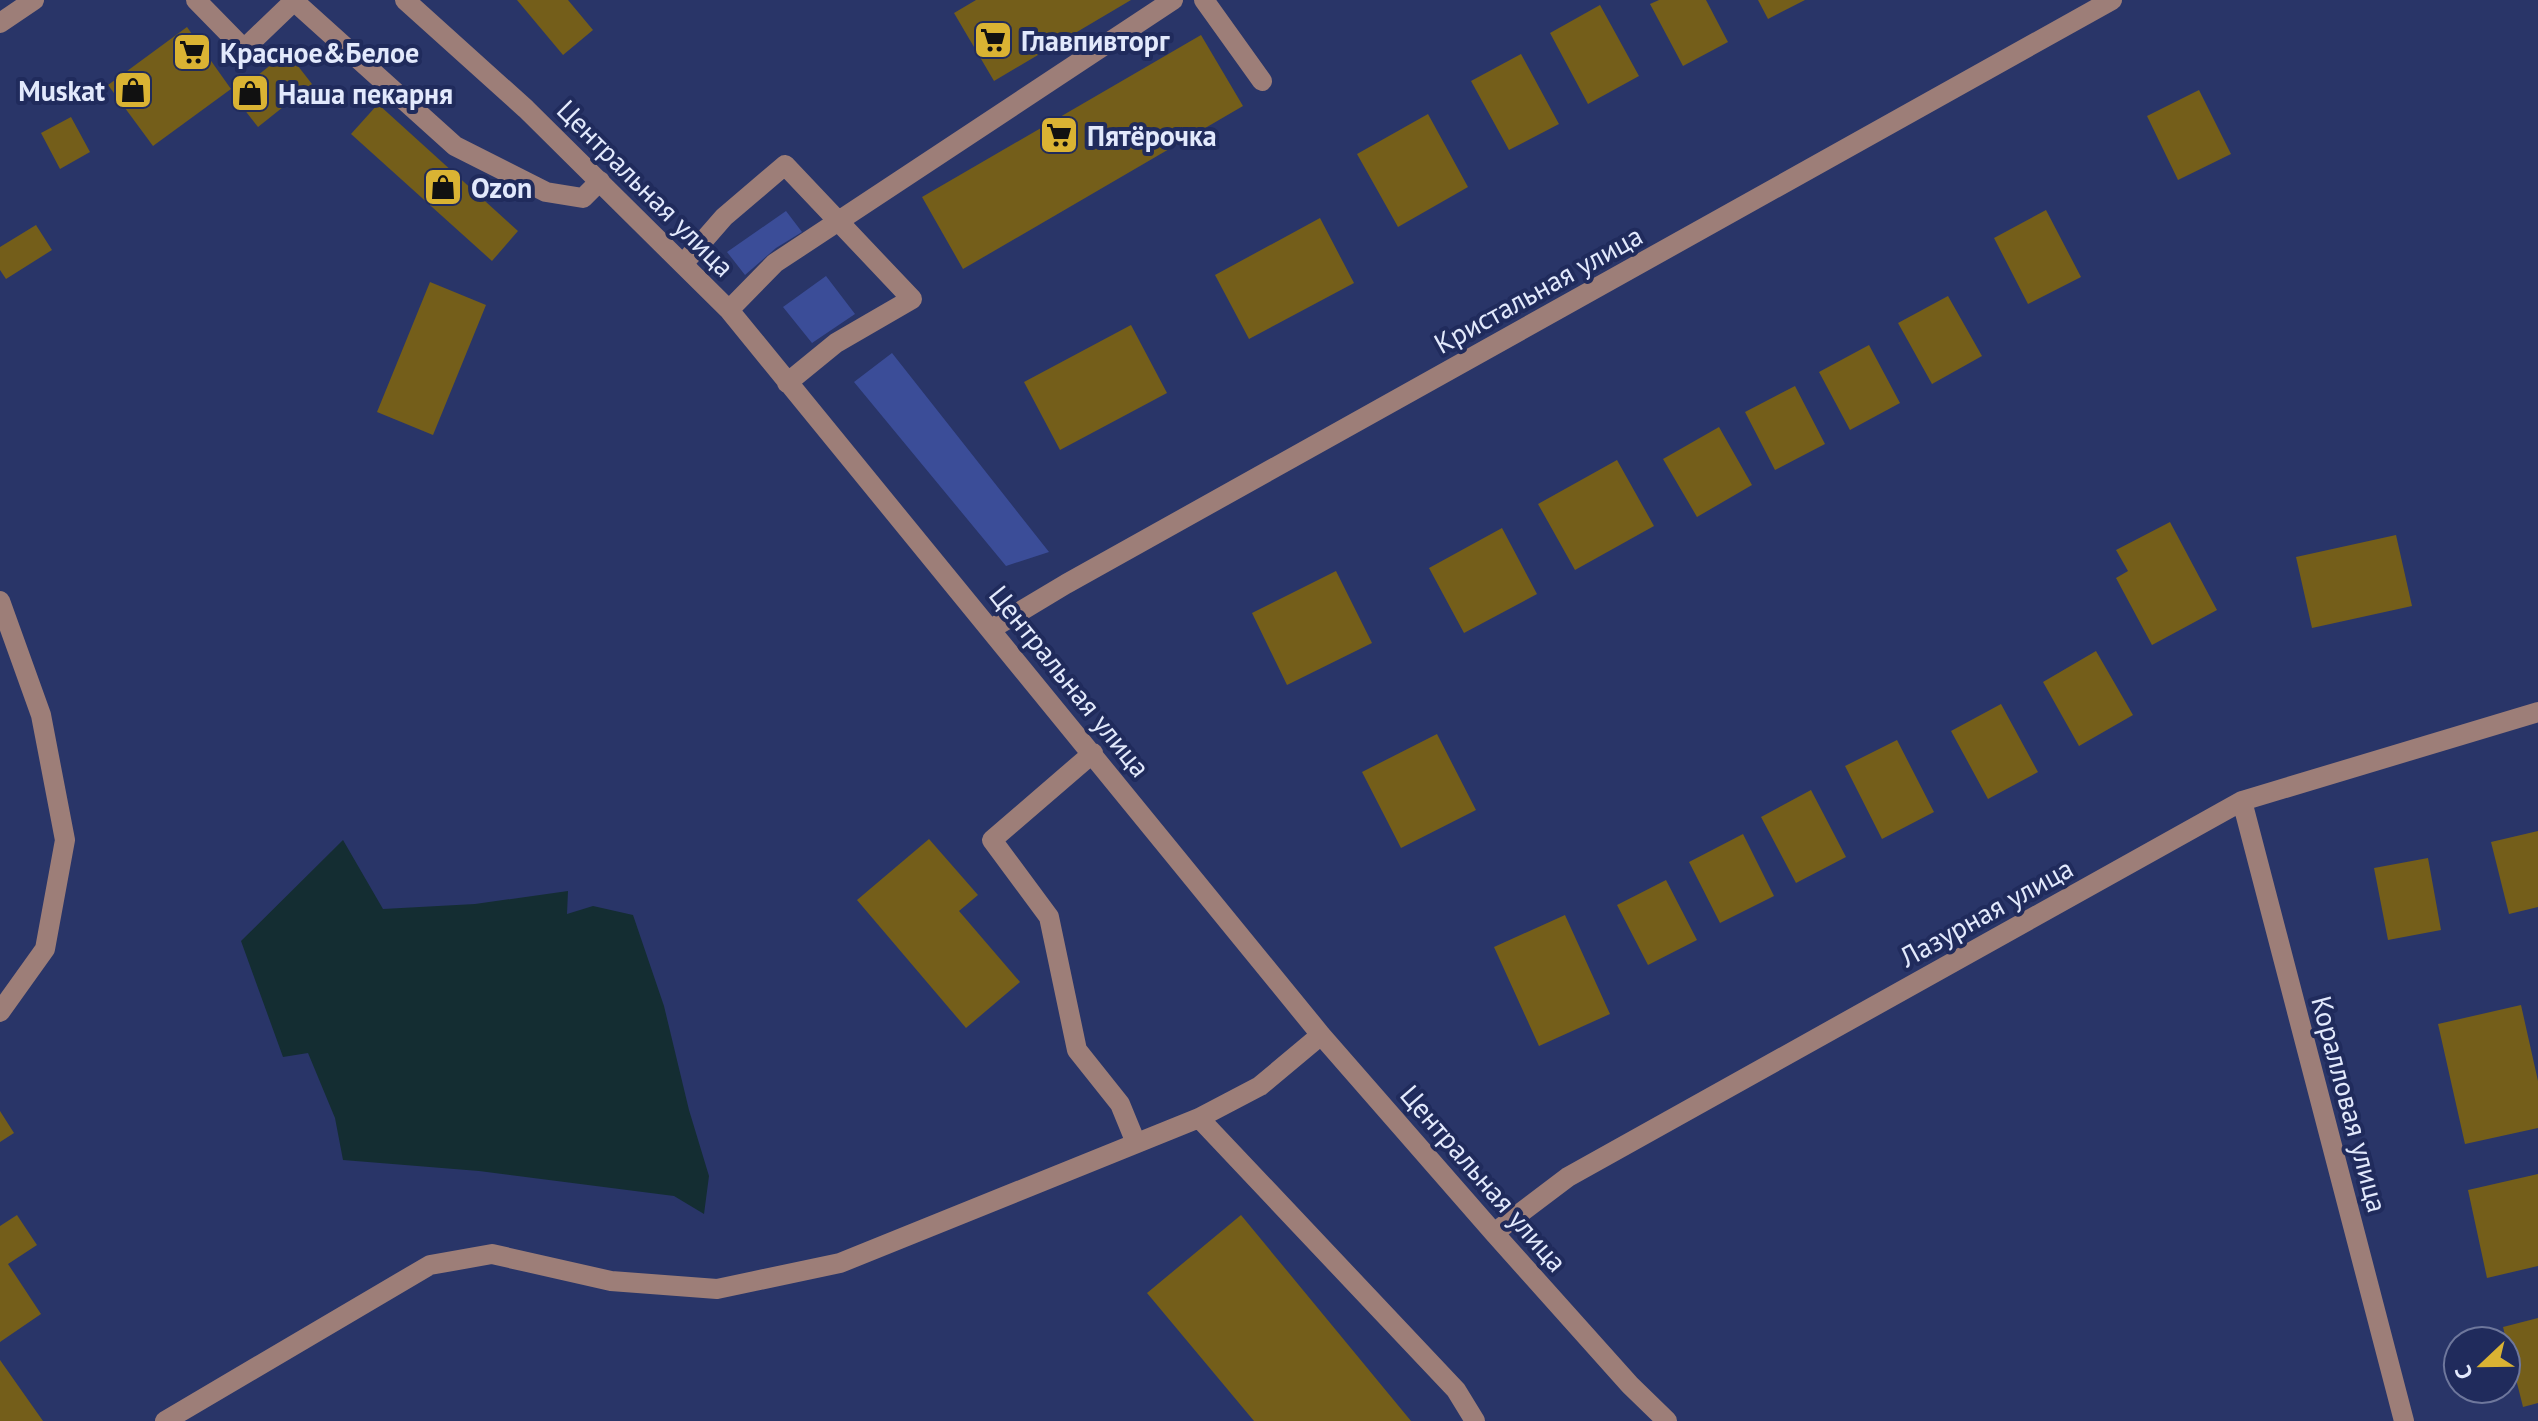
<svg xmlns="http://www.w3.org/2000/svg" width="2538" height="1421" font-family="'PT Sans',sans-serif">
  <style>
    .green { fill: #3b4d98 }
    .water { fill: #142d32 }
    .building { fill: #745e1a }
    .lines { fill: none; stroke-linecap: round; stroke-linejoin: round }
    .minor { stroke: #9d7e78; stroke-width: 20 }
    .labels { text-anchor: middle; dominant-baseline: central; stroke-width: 8; stroke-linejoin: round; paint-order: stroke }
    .poi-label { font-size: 28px; font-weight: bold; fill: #e2e9fc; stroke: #202b5c; text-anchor: start }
    .street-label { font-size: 28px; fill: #e2e9fc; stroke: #202b5c }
  </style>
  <rect width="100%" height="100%" fill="#293568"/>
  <path class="green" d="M786 211 802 232 776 248 745 275 727 252Z
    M826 276 855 314 812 343 783 307Z
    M892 353 1049 552 1006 566 854 382Z"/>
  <path class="water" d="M343 840 383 909 475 904 568 891 567 914 593 906 633 915 664 1006 689 1110 709 1176 704 1214 674 1196 479 1171 343 1160 335 1118 308 1053 283 1057 241 941Z"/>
  <path class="building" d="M517 0H568L593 30 563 55Z
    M976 0H1131L994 81 954 13Z
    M1659 0H1706L1728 42 1683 66 1650 4Z
    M1758 0H1805L1768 19Z
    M1600 5 1639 76 1588 104 1550 33Z
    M187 27 231 89 153 146 108 85Z
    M1201 35 1243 106 963 269 922 197Z
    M287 52 312 84 258 127 233 95Z
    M1521 54 1559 124 1509 150 1471 81Z
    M2199 90 2231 154 2178 180 2147 116Z
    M378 104 518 231 492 261 351 134Z
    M1428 114 1468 187 1398 227 1357 154Z
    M71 117 90 152 60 169 41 133Z
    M2046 210 2081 277 2028 304 1994 238Z
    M1320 218 1354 283 1249 339 1215 275Z
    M36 225 52 250 6 279 0 270V247Z
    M430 282 486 305 433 435 377 412Z
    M1948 296 1982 356 1932 384 1898 323Z
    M1131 325 1167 393 1060 450 1024 382Z
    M1869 345 1900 403 1850 430 1819 372Z
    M1795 386 1825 444 1775 470 1745 412Z
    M1719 427 1752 485 1697 517 1663 459Z
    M1617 460 1654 526 1575 570 1538 504Z
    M2170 522 2217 610 2152 645 2116 578 2128 571 2116 550Z
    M1502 528 1537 594 1464 633 1429 568Z
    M2396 535 2412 606 2312 628 2296 557Z
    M1336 571 1372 643 1287 685 1252 613Z
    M2096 651 2133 715 2079 746 2043 682Z
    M2001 704 2038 772 1988 799 1951 731Z
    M1437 734 1476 810 1401 848 1362 772Z
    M1897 740 1934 812 1882 839 1845 766Z
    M1811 790 1846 857 1796 883 1761 817Z
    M2538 831V907L2509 914 2491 842Z
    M1743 834 1774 896 1720 923 1689 862Z
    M929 839 978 895 959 911 1020 982 966 1028 857 900Z
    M2428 858 2441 930 2388 940 2374 868Z
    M1666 880 1697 940 1648 965 1617 905Z
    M1565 915 1610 1014 1539 1046 1494 947Z
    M2521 1005 2538 1081V1128L2465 1144 2438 1024Z
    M0 1111 14 1133 0 1142Z
    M2538 1174V1266L2487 1278 2468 1190Z
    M17 1215 37 1245 8 1264 41 1314 0 1342V1226Z
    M1241 1215 1411 1421H1254L1147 1293Z
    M2538 1318V1403L2523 1407 2503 1327Z
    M0 1360 43 1421H0Z"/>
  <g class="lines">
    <path class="minor" d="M196 0 244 49 295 0
      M405 0 526 109 729 310 1321 1035 1494 1233 1630 1385 1667 1421
      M1204 0 1262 81
      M294 1 455 146 546 192 583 198 600 181
      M0 23 34 0
      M683 264 724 217 785 165 912 299 836 343 787 383
      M729 310 775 263 1173 0
      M0 601 41 715 65 840 45 949 0 1012
      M991 629 1066 584 2112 0
      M1093 753 992 840 1049 917 1077 1050 1120 1104 1136 1143
      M2242 801 2404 1421
      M1199 1118 1456 1390 1475 1421
      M1494 1233 1568 1177 2242 801 2538 712
      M165 1421 430 1265 492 1254 611 1281 717 1289 840 1263 1199 1118 1260 1086 1321 1035"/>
  </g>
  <defs>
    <g id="supermarket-square" transform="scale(2)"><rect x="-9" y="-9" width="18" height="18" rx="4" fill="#dab333" stroke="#202b5c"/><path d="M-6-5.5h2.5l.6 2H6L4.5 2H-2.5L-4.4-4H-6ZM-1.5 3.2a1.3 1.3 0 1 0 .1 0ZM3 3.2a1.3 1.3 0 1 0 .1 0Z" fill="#111"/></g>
    <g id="shop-square" transform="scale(2)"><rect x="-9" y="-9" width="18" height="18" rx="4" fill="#dab333" stroke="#202b5c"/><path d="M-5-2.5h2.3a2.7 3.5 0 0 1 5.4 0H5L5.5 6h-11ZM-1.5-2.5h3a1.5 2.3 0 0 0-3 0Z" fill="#111"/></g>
  </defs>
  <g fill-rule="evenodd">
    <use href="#supermarket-square" x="993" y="40"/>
    <use href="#supermarket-square" x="192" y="52"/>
    <use href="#shop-square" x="133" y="90"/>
    <use href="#shop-square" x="250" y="93"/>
    <use href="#supermarket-square" x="1059" y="135"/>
    <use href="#shop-square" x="443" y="187"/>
  </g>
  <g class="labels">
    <g class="poi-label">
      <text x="1021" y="40">Главпивторг</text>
      <text x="220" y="52">Красное&amp;Белое</text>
      <text x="105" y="90" text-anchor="end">Muskat</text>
      <text x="278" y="93">Наша пекарня</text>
      <text x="1087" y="135">Пятёрочка</text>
      <text x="471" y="187">Ozon</text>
    </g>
    <g class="street-label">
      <text transform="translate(646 188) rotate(45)">Центральная улица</text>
      <text transform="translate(1538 289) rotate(-29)">Кристальная улица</text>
      <text transform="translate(1070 681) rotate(51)">Центральная улица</text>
      <text transform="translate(1986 912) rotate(-29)">Лазурная улица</text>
      <text transform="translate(2350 1104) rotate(75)">Коралловая улица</text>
      <text transform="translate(1484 1178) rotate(49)">Центральная улица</text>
    </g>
  </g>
  <g transform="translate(2482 1365) rotate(248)"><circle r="38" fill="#202b5c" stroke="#6e779c" stroke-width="2"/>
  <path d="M0-6L14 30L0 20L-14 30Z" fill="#dab333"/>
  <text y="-12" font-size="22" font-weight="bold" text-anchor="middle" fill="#e2e9fc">С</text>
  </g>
</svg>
